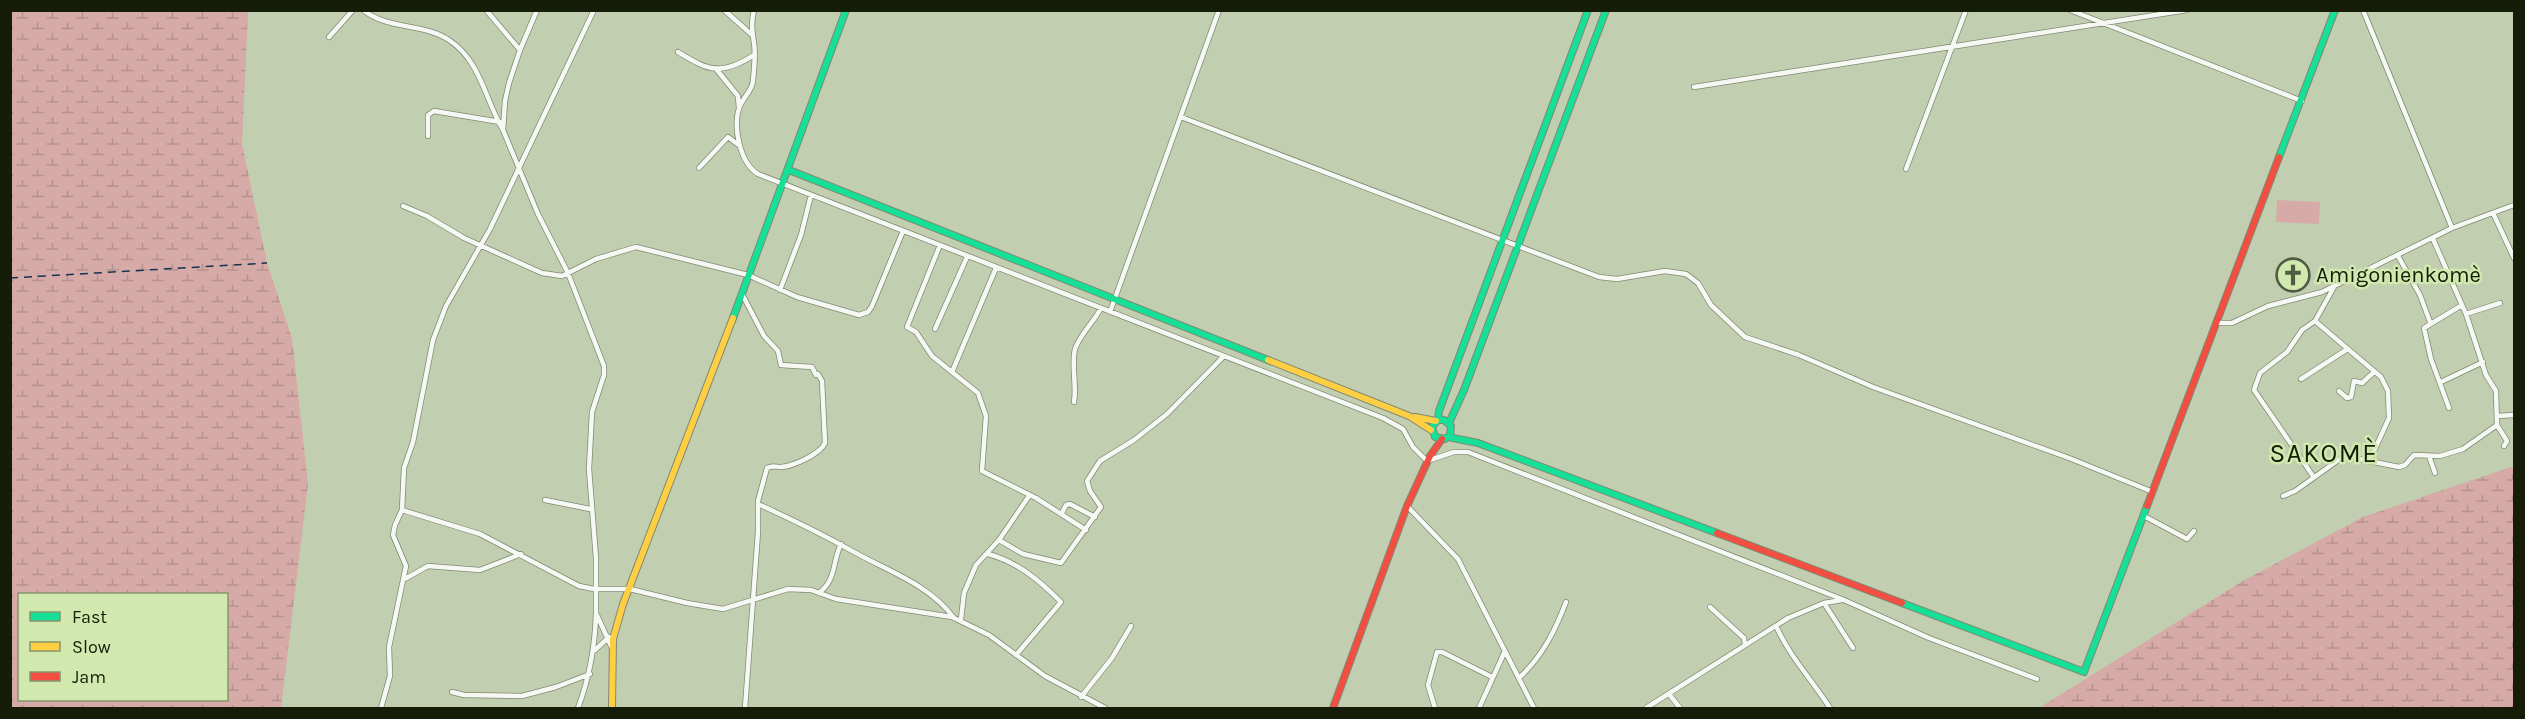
<svg xmlns="http://www.w3.org/2000/svg" width="2525" height="719" font-family="Karla,sans-serif">
  <style>
    .wetland { fill: url(#wetland-marsh); fill-rule: evenodd }
    .green { fill: #d5aaa7 }
    .lines { fill: none; stroke-linecap: round; stroke-linejoin: round }
    .ferry { stroke: #15334c; stroke-width: 1.5; stroke-dasharray: 8 6; stroke-linecap: butt }
    .street-casing { stroke: #808972; stroke-width: 6 }
    .fast-casing { stroke: #808972; stroke-width: 8 }
    .slow-casing { stroke: #808972; stroke-width: 8 }
    .jam-casing { stroke: #808972; stroke-width: 8 }
    .street { stroke: #f6f8f3; stroke-width: 4.5 }
    .fast { stroke: #16e098; stroke-width: 6 }
    .slow { stroke: #ffcf43; stroke-width: 6 }
    .jam { stroke: #f24e42; stroke-width: 6 }
    .labels { text-anchor: middle; dominant-baseline: central; stroke-width: 5; stroke-linejoin: round; paint-order: stroke }
    .poi-label { font-size: 22px; fill: #151d08; stroke: #d1e8af; text-anchor: start }
    .quarter-label { font-size: 26px; letter-spacing: 1.5px; fill: #151d08; stroke: #d1e8af }
  </style>
  <defs>
    <pattern id="wetland-marsh" width="20" height="14" patternUnits="userSpaceOnUse" patternTransform="scale(1.5)"><rect width="20" height="14" fill="#d5aaa7"/><path d="M1 5h8M5 5V1M11 12h8M15 12V8" fill="none" stroke="#b6928e"/></pattern>
  </defs>
  <rect width="100%" height="100%" fill="#c2ceb0"/>
  <path class="wetland" d="M10 11H248L242 144 267 263 292 338 308 484 281 708H11ZM20 594H226V700H20Z
    M2514 466V708H2039L2241 582 2363 517Z"/>
  <path class="green" d="M2277 200 2320 202 2319 224 2276 222Z"/>
  <g class="lines">
    <path class="ferry" d="M10 278 267 263"/>
    <g class="street-casing">
      <path id="street" d="M363 10C388 30 424 23 449 40 481 61 485 100 503 130
        M486 10 520 50
        M537 10 520 50 509 83 505 101 503 130 538 214 568 273 604 366V375L592 412 589 469 596 558V613L611 646
        M724 10 751 34
        M754 10C751 22 752 31 754 43 756 54 754 69 753 81 752 91 744 96 740 106 732 126 740 163 758 174L1383 418 1403 429 1413 447 1427 461 1454 452H1468L1844 600 1929 638 2037 679
        M2070 10 2302 101
        M2363 10 2452 228
        M329 37 353 10
        M678 52C709 71 721 76 754 55
        M717 70 738 96 739 108
        M1694 87 2187 10
        M1181 117 1599 277 1617 279 1665 271 1686 274 1698 283 1711 305 1745 337 1799 355 1873 387 2069 458 2153 492
        M428 136V115L434 111 500 122
        M699 168 728 137 740 146
        M1906 169 1966 10
        M403 206 427 216 464 238 542 273 562 276 596 259 636 247 748 275 797 297 859 315 868 312 872 306 903 231
        M2493 213 2514 258
        M2433 239 2466 314 2486 375 2496 391 2497 425 2507 441 2504 446
        M940 245 907 327 916 332 932 356 978 393 986 416 982 471 1036 498 1086 530
        M2398 256 2420 295 2430 322
        M780 290 801 235 811 195
        M742 294 764 336 778 351 781 365 812 367 816 375 818 374 822 381 825 443C820 454 794 466 781 467 775 467 772 465 767 468L758 501V532L745 708
        M1110 312 1219 10
        M2466 314 2500 303
        M2315 321 2381 377 2388 391 2389 418 2369 462
        M2217 323H2232L2268 306 2322 292 2452 228 2514 205
        M935 329 967 257
        M952 372 996 268
        M2301 379 2346 350
        M2441 382 2483 362
        M2339 391 2347 398 2351 397 2354 381 2362 383 2374 372
        M1074 402C1077 385 1071 365 1075 349 1080 334 1094 322 1101 308
        M2449 408 2431 359 2424 328 2462 305
        M2497 416 2514 415
        M2429 456 2435 473
        M2313 476 2254 390 2260 373 2287 352 2302 330 2315 321 2334 287
        M2283 496 2295 491 2344 456 2399 467 2405 465 2414 455 2440 456 2463 449 2497 425
        M545 500 590 509
        M758 504C791 519 822 534 854 552 888 571 930 585 954 618
        M1407 506 1458 559 1534 708
        M402 510 480 534 579 586 594 589H630L687 603 723 609 788 589 811 590 836 599 952 617 989 635 1045 676 1105 708
        M1062 513 1066 505 1070 504 1095 517
        M2144 516 2187 539 2194 531
        M999 540 1023 554 1061 563 1101 507 1090 491 1087 481 1100 461 1134 440 1167 414 1224 356
        M988 554C1018 562 1040 581 1061 602L1016 655
        M403 580 428 566 480 570 521 554
        M819 593C837 579 832 562 841 544
        M1824 603 1853 648
        M1710 607 1744 638 1745 644
        M961 619 964 593 976 565 999 540 1029 496
        M1776 626C1790 657 1812 680 1830 708
        M595 650 609 637
        M1520 677C1543 655 1555 631 1566 602
        M452 692 464 695 522 696 556 687 590 674
        M1669 694 1680 708
        M1081 697 1112 658 1131 626
        M381 708 390 676 389 647 406 566 393 535 395 525 402 510 404 468 413 442 433 340 446 306 490 229 594 10
        M578 708C590 676 595 647 596 613
        M1435 708 1428 685 1437 652H1442L1492 677
        M1479 708 1505 651
        M1646 708 1788 618 1824 603 1842 600"/>
    </g>
    <g class="fast-casing">
      <path id="fast" d="M2279 157 2335 10
        M789 170 1268 360
        M733 318 846 10
        M1438 420H1444L1451 426 1450 435 1445 439 1435 437 1432 427 1438 420 1439 411 1588 10
        M1449 423 1464 390 1606 10
        M1448 437 1478 443 1717 533
        M1902 603 2084 672 2147 506"/>
    </g>
    <g class="slow-casing">
      <path id="slow" d="M1268 360 1409 416 1431 430
        M1415 417 1436 421
        M612 708 613 639 623 604 733 318"/>
    </g>
    <g class="jam-casing">
      <path id="jam" d="M2147 506 2279 157
        M1717 533 1902 603
        M1333 708 1407 506 1430 456 1442 439"/>
    </g>
    <use href="#street" class="street"/>
    <use href="#fast" class="fast"/>
    <use href="#slow" class="slow"/>
    <use href="#jam" class="jam"/>
  </g>
  <defs>
    <g id="church-ring" transform="scale(1.725)"><circle r="9.5" fill="#d1e8af" stroke="#525b43" stroke-width="1.5"/><path d="M-1.2-6h2.4v3.5h3.3v2.4h-3.3V6h-2.4V-.1h-3.3v-2.4h3.3Z" fill="#525b43"/></g>
  </defs>
  <g fill-rule="evenodd">
    <use href="#church-ring" x="2293" y="275"/>
  </g>
  <g class="labels">
    <g class="poi-label">
      <text x="2316" y="275">Amigonienkomè</text>
    </g>
    <g class="quarter-label">
      <text x="2324" y="453">SAKOMÈ</text>
    </g>
  </g>
  <rect width="2525" height="719" fill="none" stroke="#151d08" stroke-width="24"/>
  <rect x="18" y="593" width="210" height="108" fill="#d1e8af" stroke="#86976c" stroke-width="1.5"/>
  <rect x="30" y="612" width="30" height="9" fill="#16e098" stroke="#86976c" stroke-width="1.5"/>
  <text x="72" y="623" font-size="18" fill="#151d08">Fast</text>
  <rect x="30" y="642" width="30" height="9" fill="#ffcf43" stroke="#86976c" stroke-width="1.5"/>
  <text x="72" y="653" font-size="18" fill="#151d08">Slow</text>
  <rect x="30" y="672" width="30" height="9" fill="#f24e42" stroke="#86976c" stroke-width="1.5"/>
  <text x="72" y="683" font-size="18" fill="#151d08">Jam</text>
</svg>
